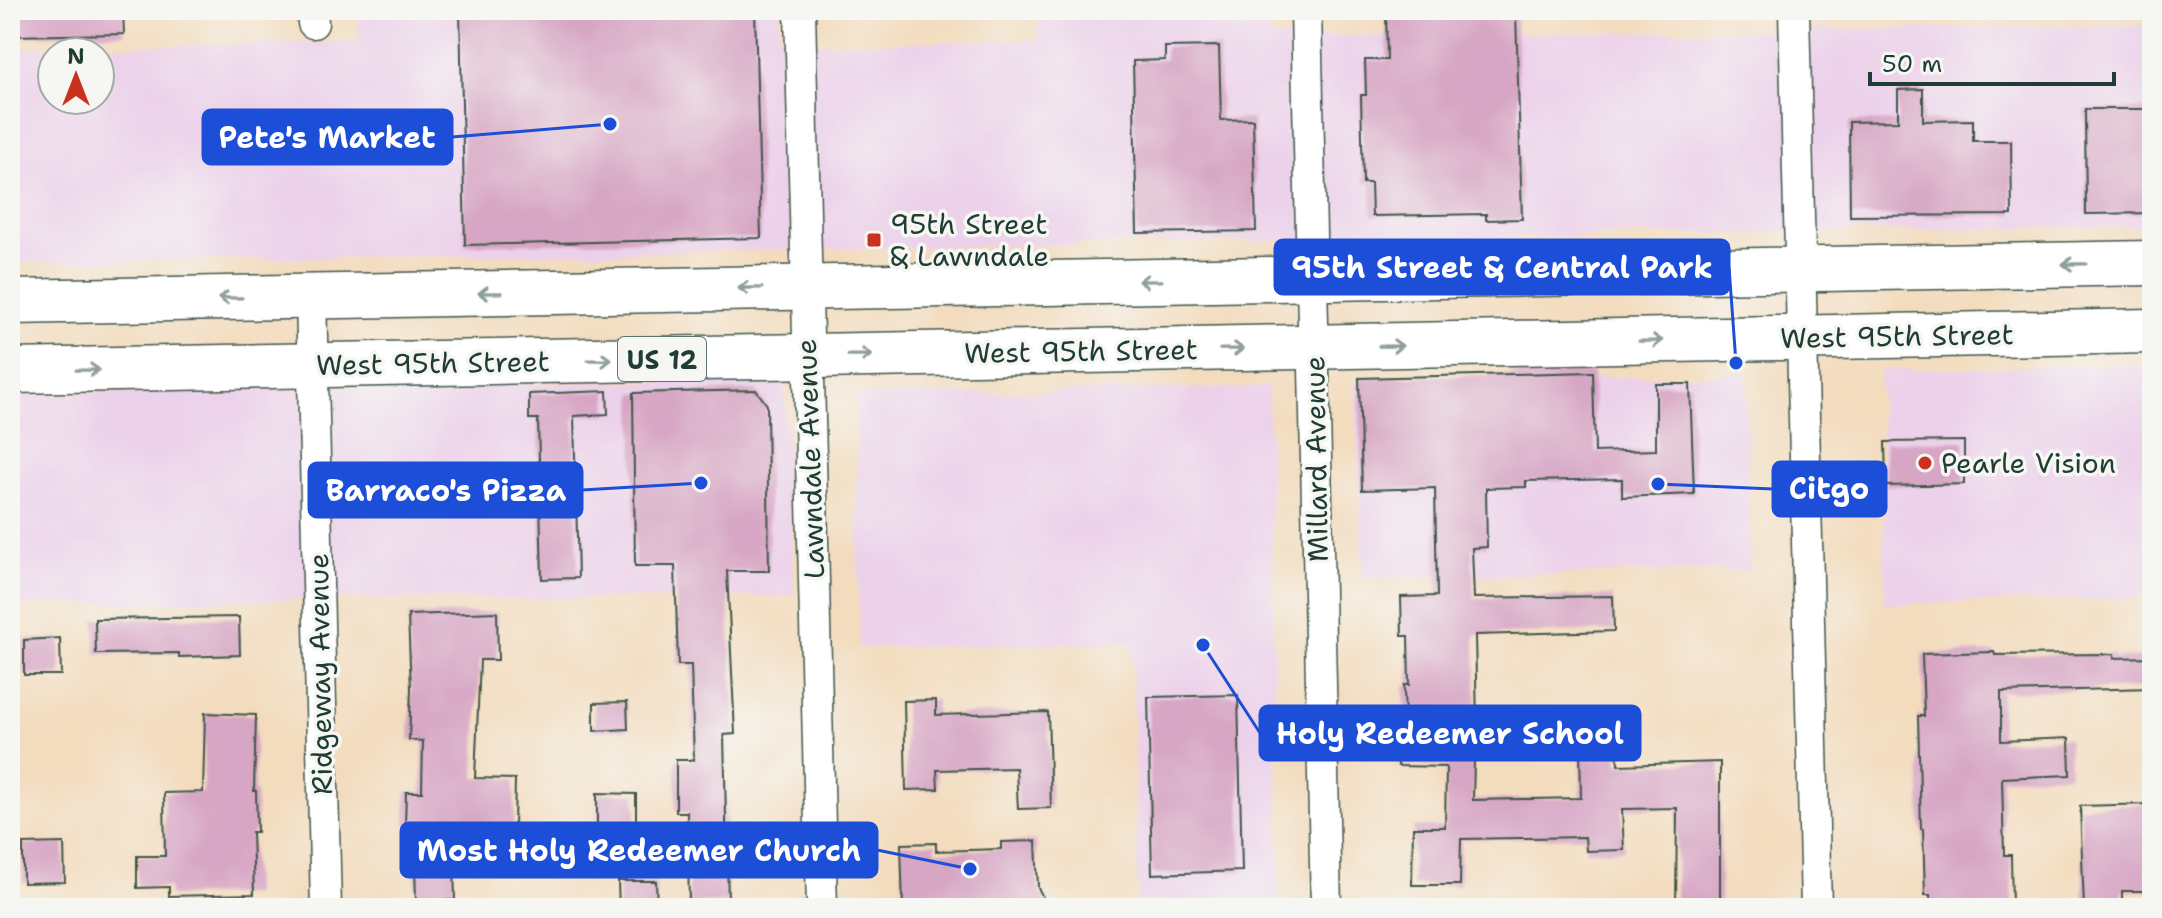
<svg xmlns="http://www.w3.org/2000/svg" width="2162" height="918" font-family="'Shantell Sans',sans-serif">
  <style>
    .built { fill: #ecd1ea; fill-rule: evenodd }
    .building { fill: #d7a6c4 }
    .lines { fill: none; stroke-linecap: round; stroke-linejoin: round }
    .street-casing { stroke: #3f5549; stroke-width: 33 }
    .primary-casing { stroke: #3f5549; stroke-width: 47 }
    .street { stroke: #fff; stroke-width: 30 }
    .primary { stroke: #fff; stroke-width: 44 }
    .oneway { stroke: #8f9e9a }
    .poi-dot { fill: #c8321e; stroke: #f6f6f2; stroke-width: 3 }
    .labels { text-anchor: middle; dominant-baseline: central; stroke-width: 7; stroke-linejoin: round; paint-order: stroke }
    .shield { fill: #f6f6f2; stroke: #60746d; stroke-width: 2 }
    .shield-label { font-size: 26px; font-weight: bold; fill: #1f3d34 }
    .poi-label { font-size: 28px; fill: #1f3d34; stroke: #f6f6f2; text-anchor: start }
    .street-label { font-size: 28px; fill: #1f3d34; stroke: #f6f6f2 }
    .leader { fill: none; stroke: #1d4ed8; stroke-width: 3 }
    .callout-dot { fill: #1d4ed8; stroke: #f6f6f2; stroke-width: 3 }
    .callout { fill: #1d4ed8; stroke: #1d4ed8; stroke-width: 3 }
    .callout-label { font-size: 30px; text-anchor: middle; font-weight: bold; fill: #fff }
  </style>
  <rect width="100%" height="100%" fill="#f6f6f2"/>
  <filter id="ink" filterUnits="userSpaceOnUse"><feTurbulence type="fractalNoise" baseFrequency=".0125" numOctaves="2"/><feDisplacementMap in="SourceGraphic" scale="16" xChannelSelector="R" yChannelSelector="G"/><feConvolveMatrix kernelMatrix="1 2 1 2 8 2 1 2 1" color-interpolation-filters="sRGB"/></filter>
  <filter id="wash" filterUnits="userSpaceOnUse"><feTurbulence type="fractalNoise" baseFrequency=".006" numOctaves="4" result="noise"/><feDisplacementMap in="SourceGraphic" scale="32" xChannelSelector="R" yChannelSelector="G"/><feGaussianBlur stdDeviation="1.8" result="paint"/><feColorMatrix in="noise" values="0 0 0 0 0 0 0 0 0 0 0 0 0 0 0 0 0 1.4 0 .05"/><feComposite in="paint" operator="in"/></filter>
  <g filter="url(#wash)">
    <rect width="100%" height="100%" fill="#f3dcbe"/>
    <path class="built" d="M359 10H779L780 44 1038 40V10H1271L1272 37 2152 25V226L10 263V48L359 42ZM52 52H100V100H52Z
      M2152 365V598L1885 604 1880 370Z
      M1746 374 1750 570 1363 578 1355 383Z
      M784 379 794 596 574 599H318L10 605V394Z
      M1268 387 1280 908H1138L1132 642 859 648 856 396Z"/>
    <g id="blocks">
      <path class="building" d="M10 10H123L124 34 10 36Z
        M460 10H755L761 238 465 245Z
        M1386 10 1516 13 1522 219 1486 220V214L1372 216 1371 183H1363L1361 95H1366L1365 60H1387Z
        M1219 46 1221 120 1253 119 1256 231 1137 233 1133 61 1165 60V47Z
        M1923 89V121L1973 120V141H2011L2012 215 1850 216 1849 122 1898 121V90Z
        M2085 109H2152V213L2086 214Z
        M1593 372 1595 452 1656 450V384H1690L1694 494 1622 497V479L1526 481V487L1486 488 1487 547 1472 548 1474 598 1613 596 1614 631 1475 635 1477 722H1475L1473 800 1581 798 1580 746 1617 744 1618 765 1720 762V908H1676L1677 808 1622 809 1624 850 1586 851 1585 837 1461 839 1460 885H1412L1413 827H1445L1446 767 1398 766 1399 729H1405L1404 685H1409L1408 636H1402L1401 597 1437 596 1435 488 1362 490 1359 378Z
        M756 390 767 405 769 571H727L735 734 724 735 728 902 689 903 687 812H676V760H694L691 665H678L675 566H635L633 393Z
        M607 391 608 414 574 416 578 578 542 579 538 419H529V394Z
        M1964 441V484L1886 486 1885 442Z
        M497 612 498 660H480L475 778 515 779 514 827 453 826 455 900 416 901 414 826 405 825 406 792H422L423 741 409 740 411 689 408 615Z
        M239 617 240 655 179 657V653L96 654 95 619Z
        M60 638 61 675H24V640Z
        M1994 652 1995 655 2114 654V658L2152 657V688L2001 692V741L2069 738 2070 775 2002 778 2004 855H2011L2012 908H1931L1930 895H1925L1923 829H1921L1918 716H1924L1922 654Z
        M1238 695 1242 871 1152 874 1148 697Z
        M936 700V715L1048 712 1051 808 1018 809 1016 768 937 770 938 789 906 790 904 701Z
        M627 702 628 729 594 731V703Z
        M205 713 256 715 254 791H256L257 832H252L254 894 169 896V887L137 888V856H165L164 793 203 792Z
        M597 793 636 794V829L597 828Z
        M2152 804V891H2122V908H2084L2080 806Z
        M1036 841 1038 888 1049 908H903L901 844 936 843V851L1001 849V842Z
        M64 843 65 882 23 883V844Z
        M618 881H656L657 908H619Z"/>
    </g>
  </g>
  <g filter="url(#ink)">
    <use href="#blocks" fill-opacity="0" stroke="#3f5549" stroke-width="2"/>
    <g class="lines">
      <g class="street-casing">
        <path id="street" d="M312 10 313 23
          M800 10 822 908
          M1306 10 1326 908
          M1794 10 1816 908
          M311 296 326 908"/>
      </g>
      <g class="primary-casing">
        <path id="primary" d="M10 302 2152 263
          M10 371 2152 331"/>
      </g>
      <use href="#street" class="street"/>
      <use href="#primary" class="primary"/>
    </g>
    <defs><path id="oneway-shaft" d="M-6 0H5M1.5-3L5.5 0L1.5 3" fill="none" stroke-width="1.6" stroke-linecap="round" stroke-linejoin="round" transform="scale(2)"/></defs>
    <g class="oneway">
      <use href="#oneway-shaft" transform="translate(2074 264) rotate(179)"/>
      <use href="#oneway-shaft" transform="translate(1150 281) rotate(179)"/>
      <use href="#oneway-shaft" transform="translate(750 288) rotate(179)"/>
      <use href="#oneway-shaft" transform="translate(490 293) rotate(179)"/>
      <use href="#oneway-shaft" transform="translate(230 298) rotate(179)"/>
      <use href="#oneway-shaft" transform="translate(1651 341) rotate(-1)"/>
      <use href="#oneway-shaft" transform="translate(1391 346) rotate(-1)"/>
      <use href="#oneway-shaft" transform="translate(1232 349) rotate(-1)"/>
      <use href="#oneway-shaft" transform="translate(860 355) rotate(-1)"/>
      <use href="#oneway-shaft" transform="translate(600 360) rotate(-1)"/>
      <use href="#oneway-shaft" transform="translate(88 370) rotate(-1)"/>
    </g>
  </g>
  <g class="poi-dot">
    <rect x="866" y="232" width="16" height="16" rx="4"/>
    <circle cx="1925" cy="463" r="8"/>
  </g>
  <g class="labels">
    <rect class="shield" x="618" y="337" width="88" height="44" rx="6"/>
    <g class="shield-label">
      <text x="662" y="359">US 12</text>
    </g>
    <g class="poi-label">
      <text x="890" y="224">95th Street<tspan x="890" dy="32">&amp; Lawndale</tspan></text>
      <text x="1941" y="463">Pearle Vision</text>
    </g>
    <g class="street-label">
      <text transform="translate(1897 336) rotate(-1)">West 95th Street</text>
      <text transform="translate(1081 351) rotate(-1)">West 95th Street</text>
      <text transform="translate(433 363) rotate(-1)">West 95th Street</text>
      <text transform="translate(810 459) rotate(-92)">Lawndale Avenue</text>
      <text transform="translate(1316 459) rotate(-91)">Millard Avenue</text>
      <text transform="translate(320 674) rotate(-91)">Ridgeway Avenue</text>
    </g>
  </g>
  <path class="leader" d="M610 124L452 137M1736 363L1729 267M1658 484L1773 489M701 483L582 490M1203 645L1260 733M970 869L877 850"/>
  <g class="callout-dot">
    <circle cx="610" cy="124" r="8"/>
    <circle cx="1736" cy="363" r="8"/>
    <circle cx="1658" cy="484" r="8"/>
    <circle cx="701" cy="483" r="8"/>
    <circle cx="1203" cy="645" r="8"/>
    <circle cx="970" cy="869" r="8"/>
  </g>
  <g class="callout">
    <rect x="203" y="110" width="249" height="54" rx="8"/>
    <rect x="1275" y="240" width="454" height="54" rx="8"/>
    <rect x="1773" y="462" width="113" height="54" rx="8"/>
    <rect x="309" y="463" width="273" height="54" rx="8"/>
    <rect x="1260" y="706" width="380" height="54" rx="8"/>
    <rect x="401" y="823" width="476" height="54" rx="8"/>
  </g>
  <g class="callout-label">
    <text x="327" y="148">Pete's Market</text>
    <text x="1502" y="278">95th Street &amp; Central Park</text>
    <text x="1829" y="499">Citgo</text>
    <text x="446" y="501">Barraco's Pizza</text>
    <text x="1450" y="744">Holy Redeemer School</text>
    <text x="639" y="861">Most Holy Redeemer Church</text>
  </g>
  <rect width="2162" height="918" fill="none" stroke="#f6f6f2" stroke-width="40"/>
  <g transform="translate(76 76)"><circle r="38" fill="#f6f6f2" stroke="#a0aca6" stroke-width="2"/>
  <path d="M0-6L14 30L0 20L-14 30Z" fill="#c8321e"/>
  <text y="-12" font-size="22" font-weight="bold" text-anchor="middle" fill="#1f3d34">N</text>
  </g>
  <path d="M1870 72v12h244v-12" fill="none" stroke="#1f3d34" stroke-width="4"/>
  <text x="1882" y="72" font-size="24" fill="#1f3d34" stroke="#f6f6f2" stroke-width="6" paint-order="stroke">50 m</text>
</svg>
